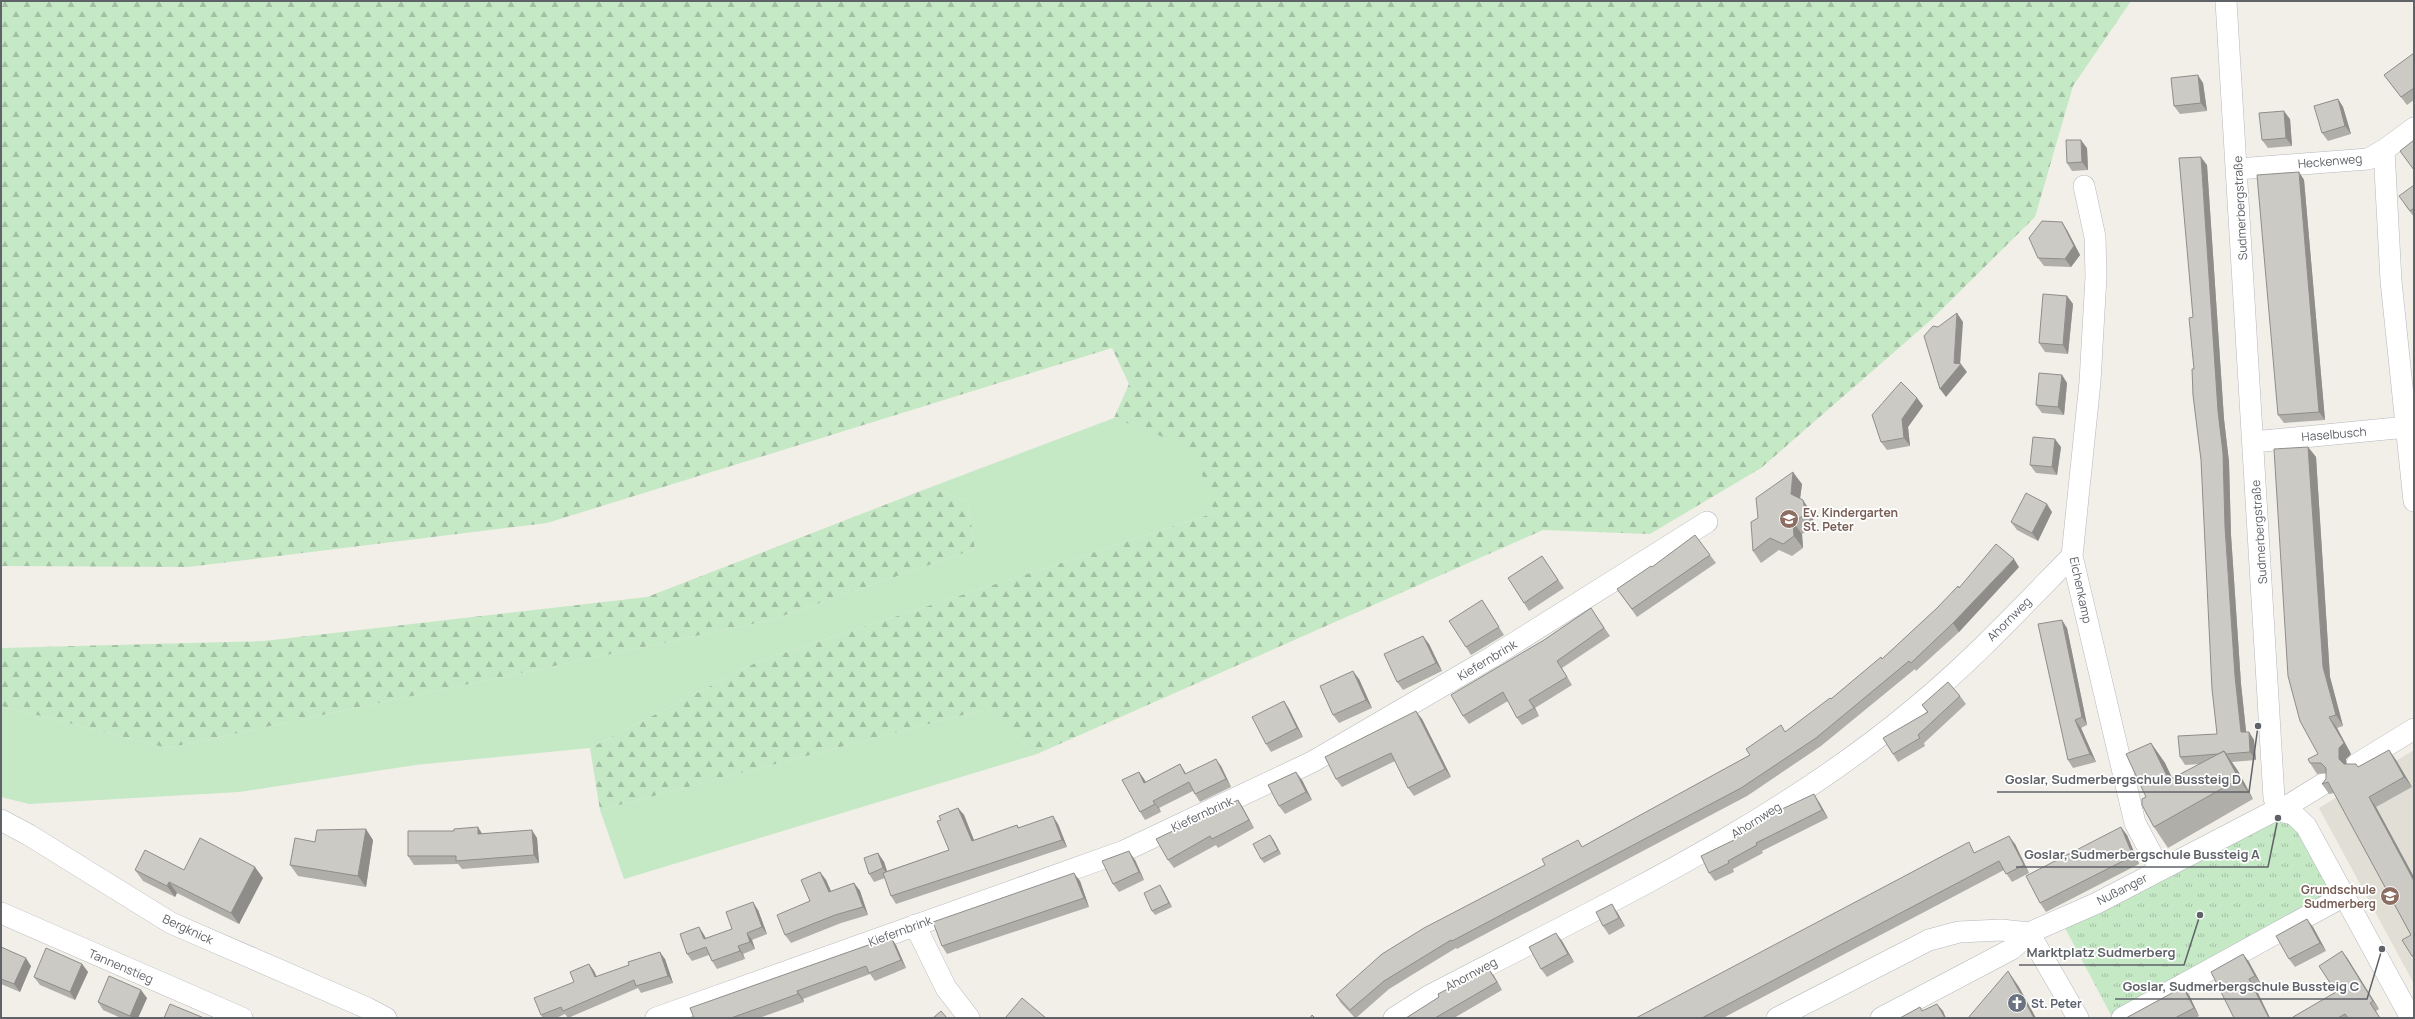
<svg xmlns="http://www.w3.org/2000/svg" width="2415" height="1019" font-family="Manrope,sans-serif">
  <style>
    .education { fill: #e1ded6 }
    .green { fill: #c5e8c5 }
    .forest { fill: url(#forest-firs) }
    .park { fill: url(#park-tufts) }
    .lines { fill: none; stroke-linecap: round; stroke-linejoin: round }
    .minor-casing { stroke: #b5b8bc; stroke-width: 22 }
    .minor { stroke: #fff; stroke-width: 21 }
    .wall { fill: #afaea9 }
    .shaded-wall { fill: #8f8d8a }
    .building { fill: #cccac5; stroke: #8f8d8a }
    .labels { text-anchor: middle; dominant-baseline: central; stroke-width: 3.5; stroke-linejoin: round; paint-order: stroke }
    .street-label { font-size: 12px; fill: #5f6368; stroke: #fff }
    .education-label { font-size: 12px; font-weight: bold; fill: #785e54; stroke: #fff; text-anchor: start }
    .worship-label { font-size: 12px; font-weight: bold; fill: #5b616d; stroke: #fff; text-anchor: start }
    .leader { fill: none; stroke: #5f6368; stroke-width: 1.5 }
    .callout-dot { fill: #5f6368; stroke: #fff; stroke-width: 1.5 }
    .callout-label { font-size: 13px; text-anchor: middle; font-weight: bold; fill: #5f6368; stroke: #fff; stroke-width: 3.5; stroke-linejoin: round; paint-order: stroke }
  </style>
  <defs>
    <pattern id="forest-firs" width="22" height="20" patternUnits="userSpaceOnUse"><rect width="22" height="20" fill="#c5e8c5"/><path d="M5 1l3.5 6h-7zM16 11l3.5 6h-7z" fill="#a3c0a4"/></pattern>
    <pattern id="park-tufts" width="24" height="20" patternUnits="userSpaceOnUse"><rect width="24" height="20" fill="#c5e8c5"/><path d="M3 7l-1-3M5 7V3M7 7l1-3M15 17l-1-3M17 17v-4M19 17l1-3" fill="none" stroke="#a3c0a4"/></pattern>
  </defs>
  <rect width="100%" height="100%" fill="#f1efe8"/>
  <path class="education" d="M2414 750V984L2319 808Z"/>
  <path class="green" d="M1114 418 1194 448 1214 513 759 661 590 748 415 765 239 792 29 804 1 797V706L167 748 771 620 975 549 968 502 931 487Z
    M982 710 1037 754 624 879 600 810Z"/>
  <path class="forest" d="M1 1H2131L2073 86 2035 217 1931 320 1761 468 1650 534 1543 530 1037 754 982 710 600 810 590 748 759 661 1214 513 1194 449 1114 418 1129 384 1112 348 547 523 188 567 1 566Z
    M931 487 968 502 975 549 771 620 167 748 1 706V648L264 641 647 597Z"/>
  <path class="park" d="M2287 811 2335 901 2112 1017 2065 928Z"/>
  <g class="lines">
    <g class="minor-casing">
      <path id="minor" d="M2226 1 2274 798 2279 811
        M2384 150 2391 281 2414 501
        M2238 169 2368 159 2384 150 2414 128
        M2084 186 2095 237 2096 276 2090 382 2072 556 2135 823 2160 870
        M2253 442 2407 427 2414 423
        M2357 764 2414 729
        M2279 811 2293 814 2306 826 2411 1018
        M1 820 29 835 171 923 367 1008 386 1018
        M1 913 242 1018
        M915 925 946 988 969 1018
        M2029 933 2078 1018
        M656 1018 1124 851 1312 762 1492 657 1707 522
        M1394 1018 1427 997C1594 909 1771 829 1916 707 1972 661 2022 607 2072 556
        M1777 1018 1929 940 1959 932 2001 930 2029 933
        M1881 1018 2012 949 2029 933 2097 903 2272 812 2279 811 2323 784
        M2122 1018 2344 896"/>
    </g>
    <use href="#minor" class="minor"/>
  </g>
  <path class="wall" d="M2414 53V100L2407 105 2384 75Z
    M2203 83 2207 111 2180 114 2174 106Z
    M2338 99 2343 107 2351 134 2328 141 2322 133Z
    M2290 119 2292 146 2268 148 2262 140Z
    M2087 148 2088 170 2072 171 2067 163Z
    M2207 165 2224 419 2229 462 2231 535 2241 684 2246 732H2249L2254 740 2256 760 2232 762 2238 771 2253 799 2168 848 2154 827 2146 797 2151 743 2165 763 2172 778 2200 764 2185 765 2180 757 2217 734 2193 317Z
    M2299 172 2304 180 2325 420 2284 423 2278 415Z
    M2414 185V217L2405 205Z
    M2067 230 2080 255 2071 267 2044 266 2038 258Z
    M2067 296 2073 304 2068 354 2045 352 2039 343Z
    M2062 375 2067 383 2064 415 2042 413 2036 405Z
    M1917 398 1923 406 1908 427 1910 446 1887 450 1881 442Z
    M2061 447 2057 475 2036 473 2030 465Z
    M2308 447 2316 457 2330 677 2343 726 2337 728 2351 754 2346 759V764L2358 767 2389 750 2396 760 2412 787 2376 807 2414 877V960L2412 956 2411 935 2334 793 2329 794 2322 784 2326 779V773L2317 774 2310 763 2318 754Z
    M1802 484 1800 499 1811 512 1815 526 1802 534 1803 548 1792 556 1779 550 1761 563 1753 551 1758 518Z
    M2052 512 2038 541 2017 530 2011 522Z
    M1710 555 1716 563 1637 617 1617 589 1652 567Z
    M1542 556 1564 588 1529 611 1508 578Z
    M2019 567 1959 632 1916 671 1915 669 1821 746 1747 796 1457 949 1456 948 1389 989 1356 1018H1355L1341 1003 1336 995 1583 847 1750 755 1785 732 1831 699 1882 659 1959 588Z
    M1482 600 1504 635 1471 655 1466 647Z
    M1591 608 1610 636 1562 668 1572 685 1535 708 1539 716 1522 725 1517 718 1508 701 1469 724 1463 716 1544 640Z
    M2067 628 2087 725 2081 728 2096 762 2073 768 2068 760Z
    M1429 644 1442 671 1403 690 1397 682Z
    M1359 679 1372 708 1339 723 1333 715Z
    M1960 696 1966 704 1924 743 1925 746 1898 762 1893 754 1927 712 1922 705Z
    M1284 701 1289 709 1303 737 1271 752 1266 744Z
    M1422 719 1451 777 1414 796 1408 788 1395 761 1342 787 1336 779Z
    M1180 764 1186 774 1221 766 1231 787 1200 802 1193 791 1159 808 1161 812 1145 820 1140 812 1139 772 1146 782Z
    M1302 780 1312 800 1285 814 1279 806Z
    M1238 800 1243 808 1254 828 1218 848 1216 845 1174 868 1168 860Z
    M1819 802 1828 818 1762 851 1763 853 1733 869 1734 872 1715 881 1709 873Z
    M958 808 964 815 974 840 1017 825 1019 828 1058 824 1067 847 896 904 891 896 885 878 874 882 869 874 878 853 884 862 887 871 949 850 941 820Z
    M483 834 537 838 539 863 462 869 458 864 414 865 408 856Z
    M2127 835 2139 864 2046 912 2040 903Z
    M1273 839 1281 854 1264 863 1261 859Z
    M373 840 366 887 298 876 290 865 315 842Z
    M2015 844 2029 873 2012 882 2004 870 1723 1018H1636L1975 852Z
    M1135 860 1144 880 1119 892 1113 884Z
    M135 870H184L263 878 239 924 177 893 175 897 143 881Z
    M820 872 826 880 831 892 854 883 860 891 868 915 841 923 791 943 785 935 810 901Z
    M1080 881 1089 907 947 954 942 946Z
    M1163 890 1172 907 1155 915 1152 911Z
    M758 910 767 934 752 940 755 949 743 954 745 959 717 969 712 961 709 955 692 961 687 954 699 927 704 935 706 938 732 929Z
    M1617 912 1625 926 1609 935 1603 926Z
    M2313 927 2326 951 2295 967 2289 959Z
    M1562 941 1574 962 1547 977 1541 969Z
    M896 945 906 968 875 981 870 974 803 999 804 1002 759 1018H694Z
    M1 947 31 966 20 992 1 984Z
    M2342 951 2379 1009 2376 1011 2380 1018H2293L2336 992Z
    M2243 954 2249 962 2261 984 2255 987 2270 1018H2234Z
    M665 959 673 983 641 993 638 988 568 1018 565 1014 556 1018H543L541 1015 574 982 589 964 594 971 597 977Z
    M82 964 88 972 75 1000 40 985 34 977Z
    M1488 968 1494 976 1502 990 1454 1018H1406Z
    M2183 987 2189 995 2199 1016 2196 1018H2126Z
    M147 998 138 1018H121L103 1010 98 1002Z"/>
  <path class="shaded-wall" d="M2198 75 2203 83 2207 111 2201 103Z
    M2338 99 2343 107 2351 134 2345 126Z
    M2284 111 2290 119 2292 146 2286 138Z
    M2081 140 2087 148 2088 170 2082 162Z
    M2201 157 2207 165 2224 419 2229 462 2231 535 2241 684 2247 740 2241 732 2235 676Z
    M2299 172 2304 180 2325 420 2319 412Z
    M2062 222 2067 230 2080 255 2071 267 2065 259Z
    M2067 296 2073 304 2068 354 2063 345Z
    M1957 313 1963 322 1960 366 1961 364 1967 372 1946 397 1940 389 1954 363Z
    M2062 375 2067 383 2064 415 2058 407Z
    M1917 398 1923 406 1908 427 1910 446 1904 438 1902 419Z
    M2055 439 2061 447 2057 475 2052 467Z
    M2308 447 2316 457 2330 677 2343 726 2336 715 2323 667Z
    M1793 472 1802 484 1799 506 1791 494Z
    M1803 500 1811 512 1815 526 1806 514Z
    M2047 504 2052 512 2038 541 2032 533Z
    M1793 522 1802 534 1803 548 1794 536Z
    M2014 559 2019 567 1959 632 1953 623Z
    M2062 620 2067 628 2087 725 2082 717Z
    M1423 636 1429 644 1442 671 1436 663Z
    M1353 671 1359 679 1372 708 1366 700Z
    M1529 700 1535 708 1539 716Z
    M1284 701 1289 709 1303 737 1297 728Z
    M1416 711 1422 719 1451 777 1445 769Z
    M2329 717 2337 728 2351 754 2346 759 2347 770 2339 759Z
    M2075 720 2081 728 2096 762 2090 754Z
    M2249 732 2254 740 2256 760 2250 752Z
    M2151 743 2165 763 2183 801 2169 780Z
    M2389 750 2396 760 2412 787 2404 777Z
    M2224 751 2238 771 2253 799 2239 779Z
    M1216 759 1221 766 1231 787 1226 779Z
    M1180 764 1185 772 1190 782 1185 774Z
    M1139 772 1144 779 1150 790 1144 783Z
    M1296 772 1302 780 1312 800 1306 792Z
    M1814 794 1819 802 1828 818 1822 810Z
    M2369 797 2376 807 2414 877V881Z
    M1238 800 1243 808 1254 828 1249 820Z
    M1153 801 1159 808 1161 812 1155 804Z
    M958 808 964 815 977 848 972 841Z
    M1053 816 1058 824 1067 847 1062 840Z
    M478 827 483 835 478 834Z
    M2121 827 2127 835 2139 864 2133 856Z
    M366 829 373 840 366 887 358 876Z
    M532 830 537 838 539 863 534 855Z
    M1270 835 1273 839 1281 854 1278 850Z
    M2009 836 2015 844 2029 873 2024 865Z
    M1129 851 1135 860 1144 880 1139 872Z
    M878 853 884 862 889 877 883 868Z
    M255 867 263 878 239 924 231 913Z
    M820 872 826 880 835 900 829 892Z
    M1074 873 1080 881 1089 907 1084 898Z
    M169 882 177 893 175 897 167 886Z
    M854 883 860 891 868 915 863 907Z
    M1160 885 1163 890 1172 907 1169 903Z
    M753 902 758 910 767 934 762 927Z
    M1612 904 1617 912 1625 926 1619 918Z
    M2307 919 2313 927 2326 951 2320 943Z
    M699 927 704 935 709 946 704 939Z
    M747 933 752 940 755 949 750 942Z
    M1556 933 1562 941 1574 962 1568 954Z
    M891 937 896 945 906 968 901 960Z
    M738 946 743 954 745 959 740 951Z
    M2342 951 2348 959 2379 1009 2373 1001Z
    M660 952 665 959 673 983 668 976Z
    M2243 954 2249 962 2261 984 2255 976Z
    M26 958 31 966 20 992 14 984Z
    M82 964 88 972 75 1000 70 992Z
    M589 964 594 971 600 984 595 977Z
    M1488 968 1494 976 1502 990 1497 982Z
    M2008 971 2019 987 2036 1018H2034Z
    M2249 979 2255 987 2270 1018H2269Z
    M2183 987 2189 995 2199 1016 2194 1008Z
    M141 990 147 998 138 1018H131L130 1016Z
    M797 991 803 999 804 1002 798 994Z
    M1937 1004 1943 1011 1946 1018H1945Z"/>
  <path class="building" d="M2414 53V88L2401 97 2384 75Z
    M2198 75 2201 103 2174 106 2171 78Z
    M2338 99 2345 126 2322 133 2314 106Z
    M2284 111 2286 138 2262 140 2259 113Z
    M2066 140H2081L2082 162 2067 163Z
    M2414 140V170L2400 151Z
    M2201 157 2218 411 2223 453 2225 527 2235 676 2241 732H2249L2250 752 2226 754 2224 751 2218 754 2180 757 2178 736 2217 734 2212 689 2201 460 2193 395 2192 369H2194L2189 318 2193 317 2179 158Z
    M2299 172 2319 412 2278 415 2257 175Z
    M2414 185V208L2410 211 2399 196Z
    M2042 221 2062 222 2074 246 2065 259 2038 258 2029 238Z
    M2043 294 2067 296 2063 345 2039 343Z
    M1957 313 1954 363 1961 364 1940 389 1924 336 1933 326 1938 327Z
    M2039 373 2062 375 2058 407 2036 405Z
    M1901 382 1917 398 1902 419 1904 438 1881 442 1872 415Z
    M2033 437 2055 439 2052 467 2030 465Z
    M2308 447 2323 667 2336 715 2329 717 2344 743 2339 748V759L2344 764H2356L2358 767 2389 750 2404 777 2369 797 2414 881V955L2412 956 2402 940 2411 935 2328 782 2322 784 2326 779V768L2321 763H2310L2308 759 2318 754 2300 721 2288 676 2274 449Z
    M1793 472 1791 494 1803 500 1806 514 1793 522 1794 536 1783 544 1770 538 1753 551 1751 522 1758 518 1756 498Z
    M2026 493 2047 504 2032 533 2011 522Z
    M1695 535 1710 555 1632 609 1617 589 1651 566 1652 567Z
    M1996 544 2014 559 1953 623 1911 663 1909 661 1816 738 1741 788 1452 941 1451 940 1384 981 1350 1010 1336 995 1382 954 1424 928 1545 865 1542 859 1578 840 1582 847 1750 755 1746 749 1781 725 1785 732 1830 698 1831 699 1881 657 1882 659 1937 608 1958 586 1959 588Z
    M1542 556 1558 580 1524 603 1508 578Z
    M1482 600 1499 627 1466 647 1449 621Z
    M1591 608 1604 628 1557 661 1567 677 1529 700 1534 708 1517 718 1503 692 1463 716 1451 695 1544 640Z
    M2062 620 2082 717 2075 720 2090 754 2068 760 2038 624Z
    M1423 636 1436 663 1397 682 1384 654Z
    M1353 671 1366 700 1333 715 1320 686Z
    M1948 682 1960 696 1918 735 1920 738 1893 754 1883 738 1928 712 1922 705Z
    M1284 701 1297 728 1266 744 1252 717Z
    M1416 711 1445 769 1408 788 1391 753 1336 779 1325 757Z
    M2151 743 2169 780 2224 751 2239 779 2154 827 2142 805V799L2146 797 2126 754Z
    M1216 759 1226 779 1195 794 1189 782 1153 801 1155 804 1140 812 1122 780 1139 772 1144 783 1180 764 1185 774Z
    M1296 772 1306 792 1279 806 1268 785Z
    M1814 794 1822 810 1756 843 1757 845 1728 861 1729 863 1709 873 1701 856 1734 840 1733 837 1765 817Z
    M1238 800 1249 820 1212 839 1210 836 1168 860 1156 839Z
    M958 808 972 841 1017 825 1018 828 1053 816 1062 840 891 896 883 873 949 850 937 821 941 820 939 816Z
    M478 827V834L532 830 534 855 456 861V856H408V831H454V829Z
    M2121 827 2133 856 2040 903 2026 876Z
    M366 829 358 876 290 865 295 838 315 842 317 830Z
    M1270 835 1278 850 1261 859 1253 844Z
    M2009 836 2024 865 2006 874 1999 861 1702 1018H1636L1969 842 1974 853Z
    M200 838 255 867 231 913 169 882 167 886 135 870 145 850 184 870Z
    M1129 851 1139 872 1113 884 1102 861Z
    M878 853 883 868 869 874 864 858Z
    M820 872 829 892 854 883 863 907 835 915 785 935 777 915 810 901 801 880Z
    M1074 873 1084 898 942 946 933 922Z
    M1160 885 1169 903 1152 911 1144 893Z
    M753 902 762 927 747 933 750 942 738 946 740 951 712 961 706 947 687 954 680 934 699 927 704 939 732 929 726 912Z
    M1612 904 1619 918 1603 926 1596 912Z
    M2307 919 2320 943 2289 959 2276 936Z
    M1556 933 1568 954 1541 969 1529 947Z
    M891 937 901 960 869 973 866 966 797 991 798 994 731 1018H694L690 1008Z
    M1 947 26 958 14 984 1 979Z
    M46 948 82 964 70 992 34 977Z
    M2342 951 2373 1001 2370 1003 2380 1018H2348L2345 1014 2338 1018H2293V1017L2336 992 2319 966Z
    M660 952 668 976 636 986 634 980 563 1011 561 1007 541 1015 534 998 574 982 570 972 589 964 595 977 629 965 628 962Z
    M2243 954 2255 976 2249 979 2269 1018H2234L2211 972Z
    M1488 968 1497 982 1435 1018H1406L1439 997 1438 994Z
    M2008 971 2034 1018H1968Z
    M109 976 141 990 130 1016 98 1002Z
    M2183 987 2194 1008 2175 1018H2126Z
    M1022 998 1046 1018H1007L1006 1017Z
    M170 1004 204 1018H164Z
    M1937 1004 1945 1018H1900L1920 1007 1922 1011Z
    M941 1011 947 1018H933Z
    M1312 1015 1315 1018H1310Z"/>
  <defs>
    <g id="school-disc" transform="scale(1)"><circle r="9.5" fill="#8d6e63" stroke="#fff"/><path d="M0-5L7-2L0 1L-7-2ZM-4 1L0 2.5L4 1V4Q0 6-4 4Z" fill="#fff"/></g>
    <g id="church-disc" transform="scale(1)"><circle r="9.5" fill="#6b7280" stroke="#fff"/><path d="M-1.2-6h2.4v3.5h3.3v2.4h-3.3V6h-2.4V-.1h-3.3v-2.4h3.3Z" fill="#fff"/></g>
  </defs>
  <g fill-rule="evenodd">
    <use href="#school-disc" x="1789" y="519"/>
    <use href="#school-disc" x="2390" y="896"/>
    <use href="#church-disc" x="2017" y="1003"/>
  </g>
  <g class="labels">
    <g class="street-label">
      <text transform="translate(2330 161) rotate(-5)">Heckenweg</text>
      <text transform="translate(2240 208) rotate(-93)">Sudmerbergstraße</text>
      <text transform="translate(2334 434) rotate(-5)">Haselbusch</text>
      <text transform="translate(2259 532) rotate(-94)">Sudmerbergstraße</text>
      <text transform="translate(2081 590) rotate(78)">Eichenkamp</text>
      <text transform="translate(2009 619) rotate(-45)">Ahornweg</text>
      <text transform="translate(1487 660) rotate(-31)">Kiefernbrink</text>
      <text transform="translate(1202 814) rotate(-25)">Kiefernbrink</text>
      <text transform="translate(1756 820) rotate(-32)">Ahornweg</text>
      <text transform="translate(2122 889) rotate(-27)">Nußanger</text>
      <text transform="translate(188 929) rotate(25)">Bergknick</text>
      <text transform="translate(900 931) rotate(-20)">Kiefernbrink</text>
      <text transform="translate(121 966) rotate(23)">Tannenstieg</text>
      <text transform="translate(1471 974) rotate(-28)">Ahornweg</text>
    </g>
    <g class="education-label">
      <text x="1803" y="512">Ev. Kindergarten<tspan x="1803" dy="14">St. Peter</tspan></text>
      <text x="2376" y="889" text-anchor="end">Grundschule<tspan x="2376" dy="14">Sudmerberg</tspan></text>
    </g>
    <g class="worship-label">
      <text x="2031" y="1003">St. Peter</text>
    </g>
  </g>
  <path class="leader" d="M2258 726L2249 792H1997M2278 818L2268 867H2016M2200 915L2184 965H2019M2382 949L2367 999H2115"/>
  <g class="callout-dot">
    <circle cx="2258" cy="726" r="4"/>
    <circle cx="2278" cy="818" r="4"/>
    <circle cx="2200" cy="915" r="4"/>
    <circle cx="2382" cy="949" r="4"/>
  </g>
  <g class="callout-label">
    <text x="2123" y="784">Goslar, Sudmerbergschule Bussteig D</text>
    <text x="2142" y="859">Goslar, Sudmerbergschule Bussteig A</text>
    <text x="2101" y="957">Marktplatz Sudmerberg</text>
    <text x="2241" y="991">Goslar, Sudmerbergschule Bussteig C</text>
  </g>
  <rect width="2415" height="1019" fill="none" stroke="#5f6368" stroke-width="4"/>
</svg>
